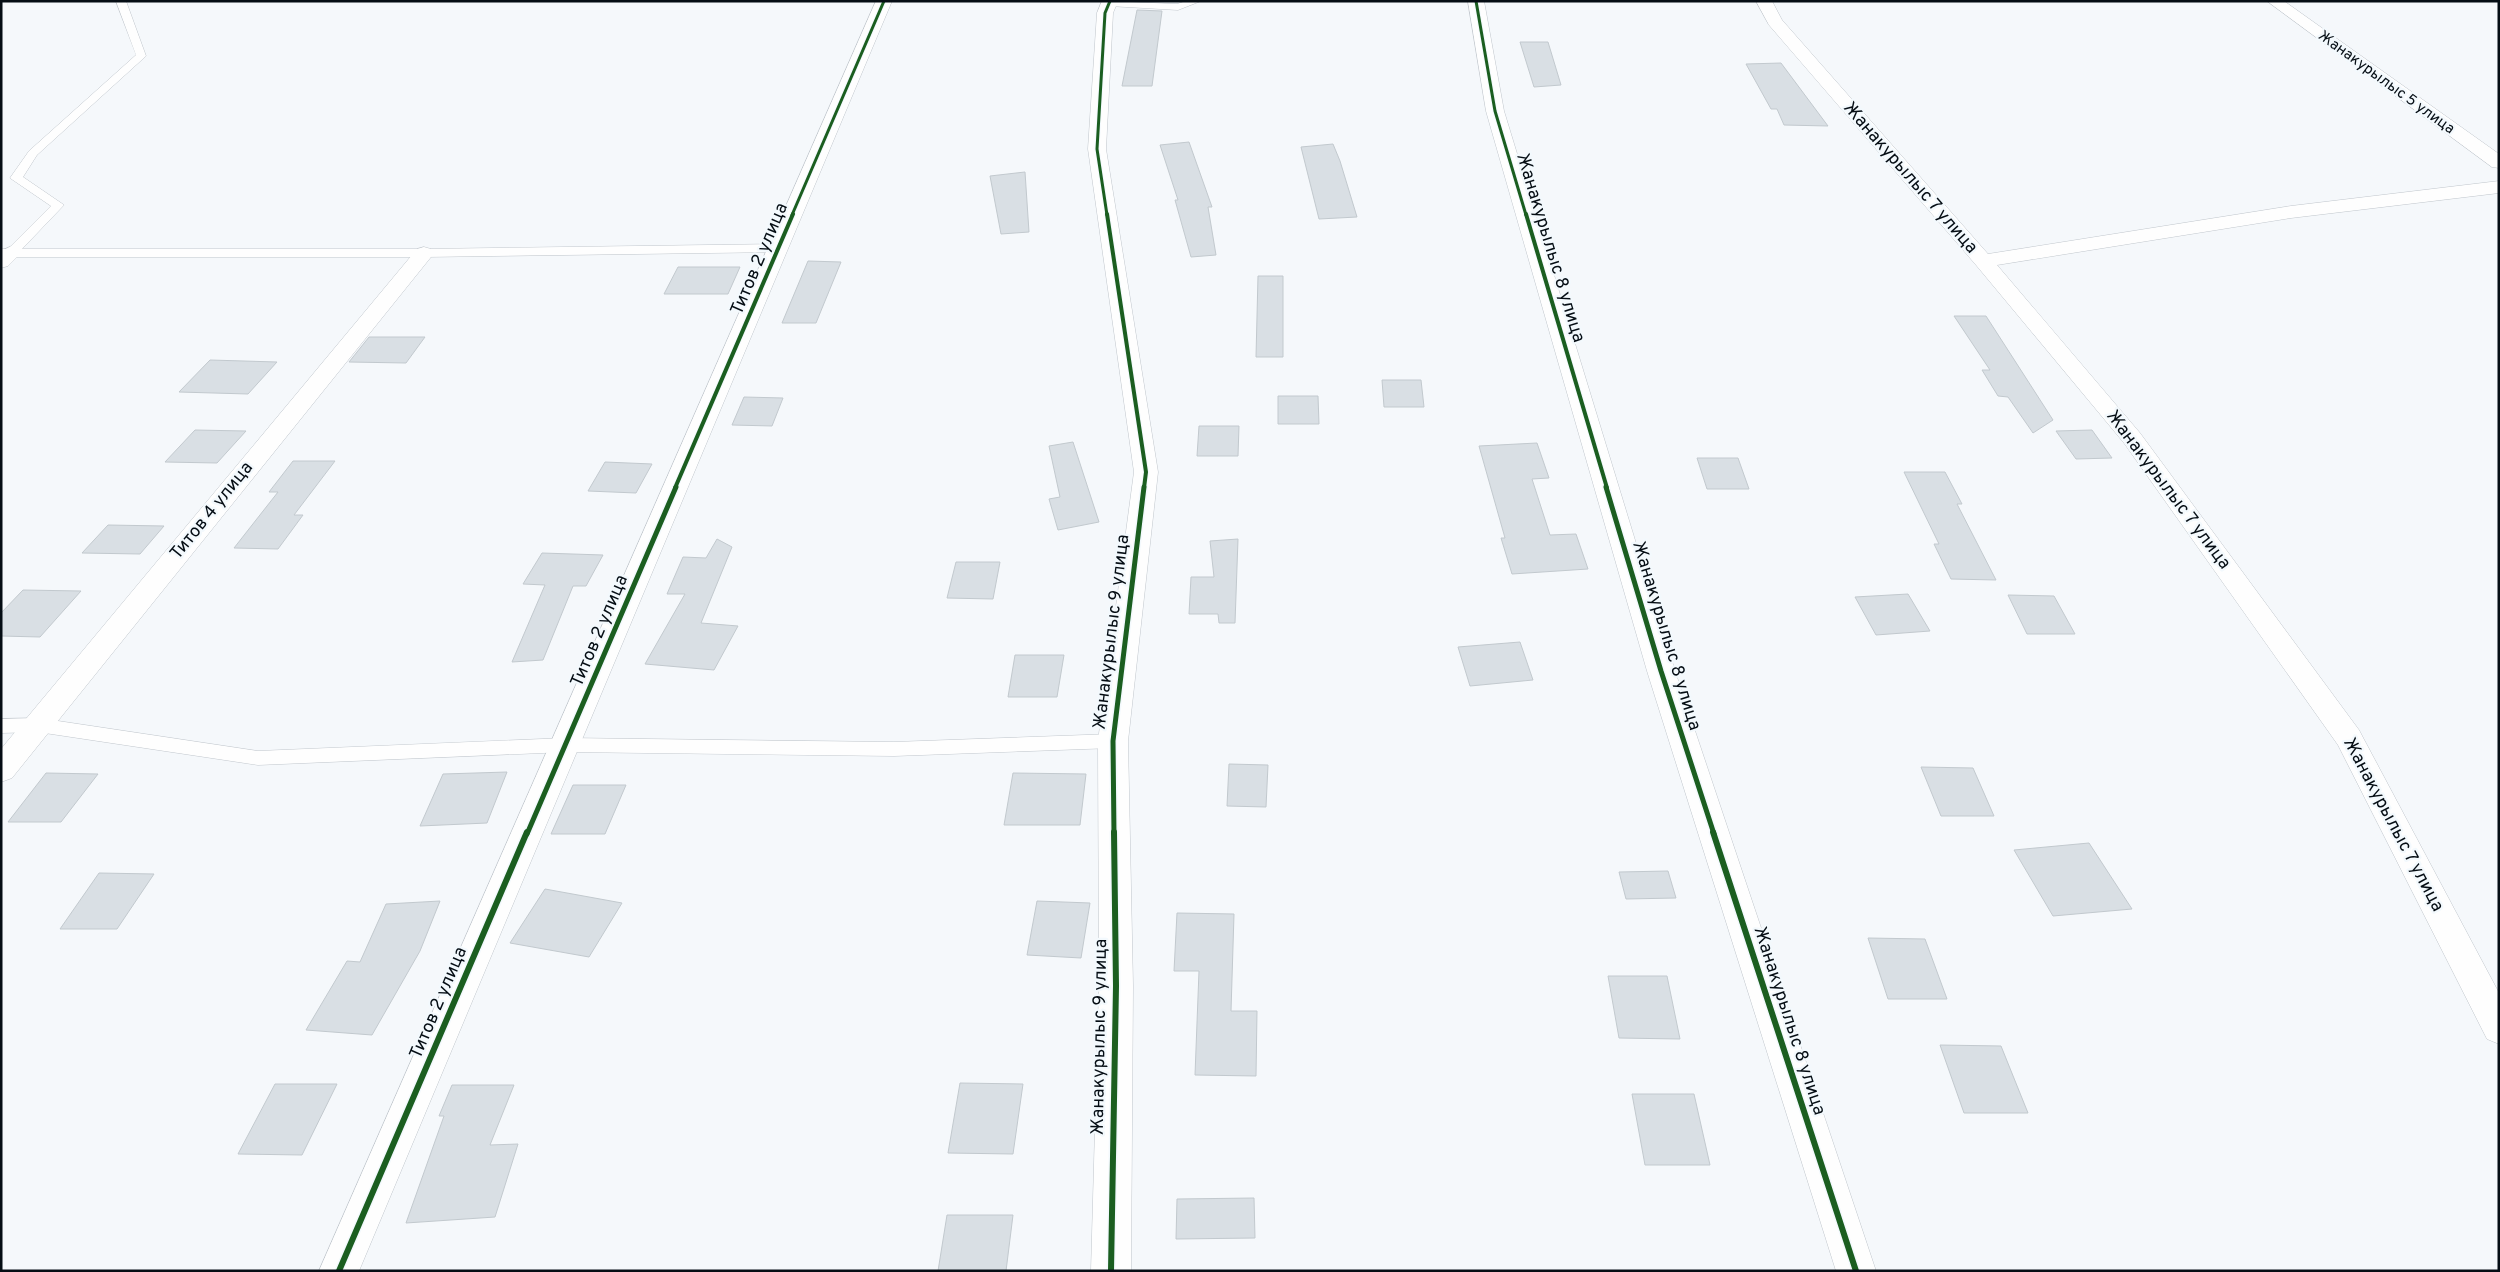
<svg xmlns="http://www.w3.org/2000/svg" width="2500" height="1272" font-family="Overpass,sans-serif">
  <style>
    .building { fill: #d9dfe4; stroke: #c2c9ce }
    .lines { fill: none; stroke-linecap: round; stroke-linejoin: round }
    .lane-casing { stroke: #c0c6cc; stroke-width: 1 }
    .street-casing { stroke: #c0c6cc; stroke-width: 1 }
    .lane { fill: #fefefe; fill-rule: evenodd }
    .street { fill: #fefefe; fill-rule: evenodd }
    .cycleway-far3-casing { stroke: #f3f9fd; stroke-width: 5 }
    .cycleway-far2-casing { stroke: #f3f9fd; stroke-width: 6 }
    .cycleway-far1-casing { stroke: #f3f9fd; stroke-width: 8 }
    .cycleway-casing { stroke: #f3f9fd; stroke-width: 9 }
    .cycleway-far3 { stroke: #1b5e20; stroke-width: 3 }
    .cycleway-far2 { stroke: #1b5e20; stroke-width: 4 }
    .cycleway-far1 { stroke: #1b5e20; stroke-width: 5 }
    .cycleway { stroke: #1b5e20; stroke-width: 6 }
    .labels { text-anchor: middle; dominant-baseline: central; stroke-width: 4.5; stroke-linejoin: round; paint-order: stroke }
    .far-street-label { font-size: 15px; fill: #050d14; stroke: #f3f9fd }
    .street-label { font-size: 18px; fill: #050d14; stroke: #f3f9fd }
  </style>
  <rect width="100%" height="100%" fill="#f5f8fb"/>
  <path class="building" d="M1137 10 1162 11 1152 86H1122Z
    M1520 42H1548L1561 85 1534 87Z
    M1781 63 1828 126 1784 125 1777 109H1771L1746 64Z
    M1189 142 1212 207H1208L1216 255 1191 257 1175 200H1178L1160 145Z
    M1333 144 1340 161 1357 217 1319 219 1301 147Z
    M1025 172 1029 232 1001 234 990 176Z
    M808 261 841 262 816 323H782Z
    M678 267H740L728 294H664Z
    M1258 276H1283V357H1256Z
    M1954 316H1986L2053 420 2033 433 2008 397 1998 396 1982 370H1990Z
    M369 337H425L406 363 349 362Z
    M210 360 277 362 248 394 179 392Z
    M1382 380H1421L1424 407H1384Z
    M1278 396H1318L1319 424H1278Z
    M744 397 783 398 772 426 732 425Z
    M1199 426H1239L1238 456H1197Z
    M195 430 246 431 217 463 165 462Z
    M2092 430 2112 458 2076 459 2056 431Z
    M1073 442 1099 522 1058 530 1049 499 1060 497 1049 446Z
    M1537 443 1549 478 1532 479 1550 535 1576 534 1588 569 1512 574 1501 538H1505L1479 446Z
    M1697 458H1738L1749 489H1707Z
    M293 461H335L294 515H303L278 549 234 548 278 492H269Z
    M605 462 652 464 636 493 588 491Z
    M1904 472H1945L1962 504H1957L1996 580 1951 579 1934 544H1939Z
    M108 525 164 526 140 554 82 553Z
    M717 539 732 547 701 623 738 626 714 670 645 664 685 594H667L683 557 706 558Z
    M1238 539 1235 623H1219L1218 614H1189L1191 577H1214L1210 541Z
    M542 553 603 555 586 586H573L543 660 512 662 545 585 523 584Z
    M956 562H1000L993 599 947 598Z
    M23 590 81 591 40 637 1 636V613Z
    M1908 594 1930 631 1876 635 1855 597Z
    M2008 595 2054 596 2075 634H2027Z
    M1520 642 1533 680 1470 686 1458 647Z
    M1015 655H1064L1057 697H1008Z
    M1229 764 1268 765 1266 807 1227 806Z
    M1921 767 1973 768 1994 816H1941Z
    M507 772 487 823 420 826 443 774Z
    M46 773 98 774 61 822H8Z
    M1013 773 1086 774 1080 825H1004Z
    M573 785H626L605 834H551Z
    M2089 843 2132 909 2053 916 2014 850Z
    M1668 871 1676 898 1626 899 1619 872Z
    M99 873 154 874 117 929H60Z
    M545 889 622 903 589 957 510 943Z
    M440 901 420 951 372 1035 306 1030 347 961 360 962 386 904Z
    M1037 901 1090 903 1081 958 1027 955Z
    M1177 913 1234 914 1231 1011H1257L1256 1076 1195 1075 1199 971H1174Z
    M1868 938 1925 939 1947 999H1888Z
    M1608 976H1667L1680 1039 1619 1038Z
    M1940 1045 2001 1046 2028 1113H1964Z
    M960 1083 1023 1084 1013 1154 948 1153Z
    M275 1084H337L302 1155 238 1154Z
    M452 1085H514L490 1145 518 1144 495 1217 406 1223 444 1116H439Z
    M1632 1094H1694L1710 1165H1645Z
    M1254 1198 1255 1238 1176 1239 1177 1199Z
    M947 1215H1013L1006 1271H938Z"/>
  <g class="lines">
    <g class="lane-casing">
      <path id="lane" d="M116 1H126L146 56 37 155 23 177 64 205 22 249H424L780 244 786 248 780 252 424 257H1V249H8L51 206 10 178 29 151 136 55Z
        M1105 1 1177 4 1186 1H1201L1178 10 1109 6 1106 5Z
        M38 718 258 751 566 738 894 742 1113 734 1120 736 1122 741 1120 746 1113 748 894 756 566 752 258 765 38 732 1 733V719Z"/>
    </g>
    <g class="street-casing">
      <path id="street" d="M876 1H892L359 1271H319Z
        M1102 1H1118L1113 13 1106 149 1158 472 1128 741 1133 986 1131 1271H1091L1099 986 1098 741 1134 472 1088 149 1097 13Z
        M1468 1H1484L1504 111 1675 671 1876 1271H1836L1647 671 1486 111Z
        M1756 1H1772L1782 20 1988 254 2291 206 2499 181V193L2291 218 1997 265 2140 433 2359 730 2499 993V1044L2487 1039 2338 745 2124 443 1976 265 1769 25Z
        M2267 1H2284L2499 154V168L2492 167Z
        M12 246 19 248 22 252 8 266 1 268V251Z
        M424 247 431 249 434 253 431 257 12 778 1 782V749L417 249Z"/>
    </g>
    <use href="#lane" class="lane"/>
    <use href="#street" class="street"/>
    <g class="cycleway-far3-casing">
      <path id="cycleway-far3" d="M1476 1 1495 111 1526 215
        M792 215 884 1
        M1107 215 1097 149 1105 13 1110 1"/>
    </g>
    <g class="cycleway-far2-casing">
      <path id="cycleway-far2" d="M1107 214 1146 472 1144 488
        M1526 214 1607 488
        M675 488 793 214"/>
    </g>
    <g class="cycleway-far1-casing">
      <path id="cycleway-far1" d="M1606 487 1661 671 1714 834
        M527 834 676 487
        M1114 834 1113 741 1144 487"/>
    </g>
    <g class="cycleway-casing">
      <path id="cycleway" d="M1713 832 1856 1271
        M339 1271 527 832
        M1111 1271 1116 986 1114 832"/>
    </g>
    <use href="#cycleway-far3" class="cycleway-far3"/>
    <use href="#cycleway-far2" class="cycleway-far2"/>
    <use href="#cycleway-far1" class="cycleway-far1"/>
    <use href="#cycleway" class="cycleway"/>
  </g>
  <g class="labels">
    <g class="far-street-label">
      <text transform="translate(2386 83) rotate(36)">Жанакурылыс 5 улица</text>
    </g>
    <g class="street-label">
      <text transform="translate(1910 178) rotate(49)">Жанакурылыс 7 улица</text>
      <text transform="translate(1550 248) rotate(73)">Жанакурылыс 8 улица</text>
      <text transform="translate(760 259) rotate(-67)">Титов 2 улица</text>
      <text transform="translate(2168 490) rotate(53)">Жанакурылыс 7 улица</text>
      <text transform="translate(212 511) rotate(-51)">Титов 4 улица</text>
      <text transform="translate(600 631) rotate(-67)">Титов 2 улица</text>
      <text transform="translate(1112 632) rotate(-83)">Жанакурылыс 9 улица</text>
      <text transform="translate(1666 636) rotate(73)">Жанакурылыс 8 улица</text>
      <text transform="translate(2393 825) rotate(62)">Жанакурылыс 7 улица</text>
      <text transform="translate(439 1003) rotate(-67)">Титов 2 улица</text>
      <text transform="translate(1789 1021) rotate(72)">Жанакурылыс 8 улица</text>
      <text transform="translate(1100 1037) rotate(-89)">Жанакурылыс 9 улица</text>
    </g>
  </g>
  <rect width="2500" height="1272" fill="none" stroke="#050d14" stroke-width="5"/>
</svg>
